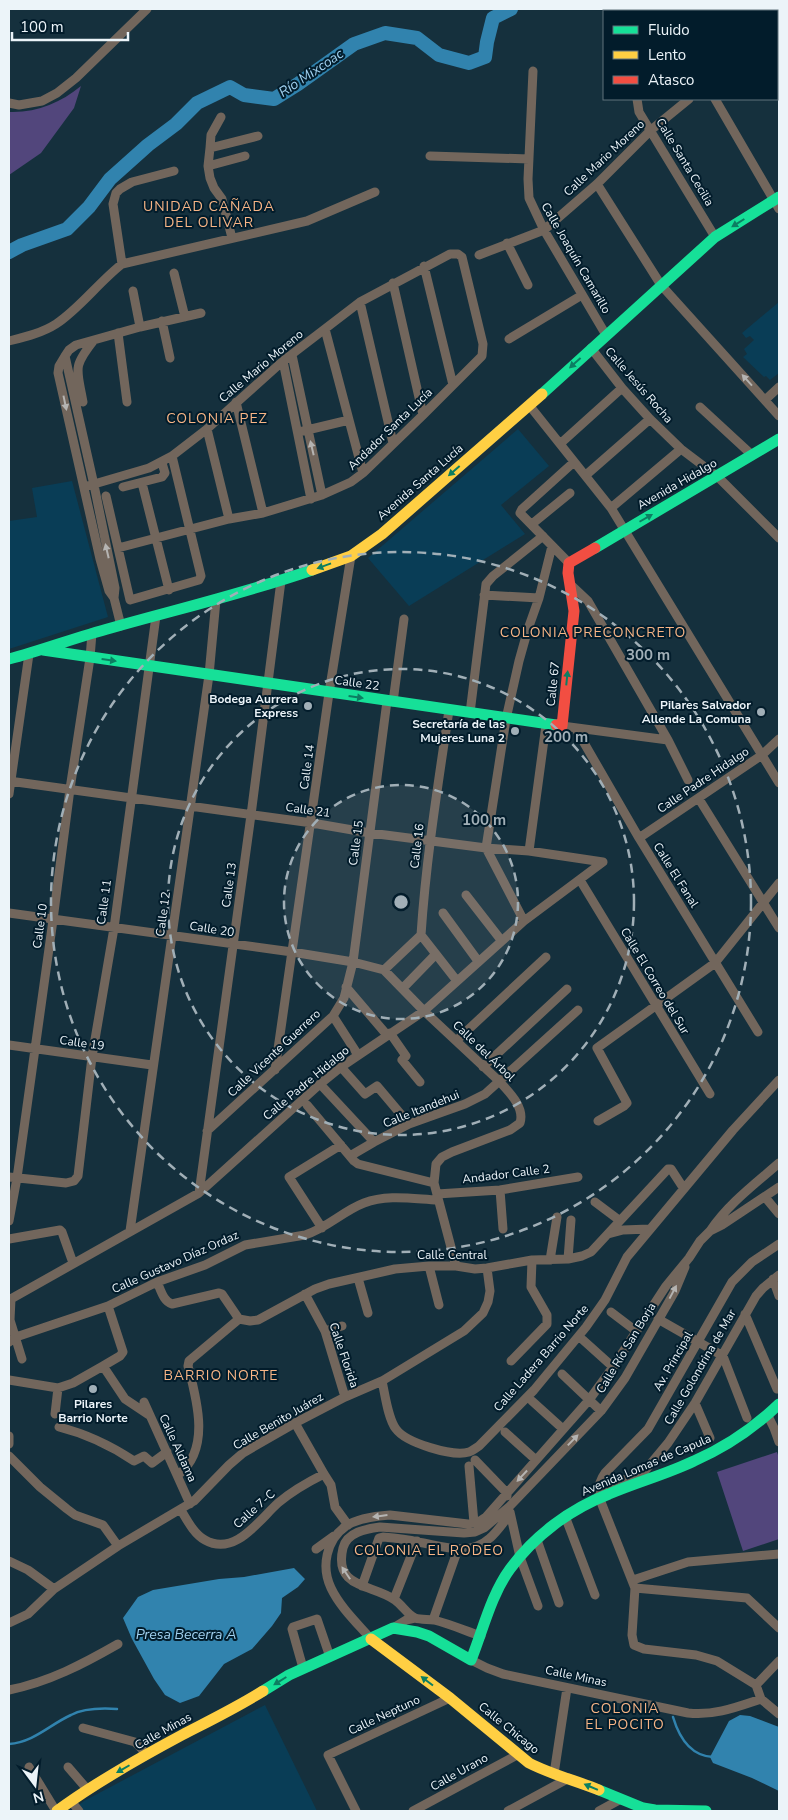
<svg xmlns="http://www.w3.org/2000/svg" width="788" height="1820" font-family="'Nunito Sans',sans-serif">
  <style>
    .built { fill: #093d56 }
    .green { fill: #52467c }
    .water { fill: #3183ae }
    .lines { fill: none; stroke-linecap: round; stroke-linejoin: round }
    .stream { stroke: #3183ae; stroke-width: 2.5 }
    .river { stroke: #3183ae; stroke-width: 14 }
    .street { stroke: #72665c; stroke-width: 9 }
    .fast { stroke: #16e098; stroke-width: 11 }
    .slow { stroke: #ffcf43; stroke-width: 11 }
    .jam { stroke: #f24e42; stroke-width: 11 }
    .oneway { fill: #0c7e62 }
    .oneway2 { fill: #b5b4b2 }
    .ring { fill: none; stroke: #a1afb7; stroke-width: 2.5; stroke-dasharray: 9 6 }
    .poi-dot { fill: #a1afb7; stroke: #021c2b; stroke-width: 2 }
    .labels { text-anchor: middle; dominant-baseline: central; stroke-width: 4; stroke-linejoin: round; paint-order: stroke }
    .street-label { font-size: 12px; fill: #ecf4f9; stroke: #021c2b }
    .poi-label { font-size: 12px; font-weight: bold; fill: #ecf4f9; stroke: #021c2b; text-anchor: end }
    .water-label { font-size: 14px; font-style: italic; fill: #a1d1f0; stroke: #021c2b }
    .neighbourhood-label { font-size: 14px; letter-spacing: 1px; fill: #f8b586; stroke: #021c2b }
    .centre { fill: #a1afb7; stroke: #021c2b; stroke-width: 2.5 }
    .ring-label { font-size: 15px; text-anchor: middle; font-weight: bold; fill: #a1afb7; stroke: #021c2b; stroke-width: 4; stroke-linejoin: round; paint-order: stroke }
  </style>
  <rect width="100%" height="100%" fill="#15303d"/>
  <path class="built" d="M779 302V373L770 380 766 376 764 377 743 357 747 354 744 349 754 340 750 336 746 338 742 333Z
    M518 429 549 466 501 505 525 534 409 606 368 558Z
    M72 481 108 617 9 649V521L37 517 32 488Z
    M265 1705 317 1811H71L84 1801Z"/>
  <path class="green" d="M81 86 74 108 41 153 9 175V112C37 113 60 103 81 86Z
    M777 1452 779 1458V1539L743 1551 717 1472Z"/>
  <path class="water" d="M294 1568 305 1579 298 1587 282 1598 281 1613 272 1626 252 1649 224 1664 199 1696 180 1703 165 1695 154 1679 132 1639 123 1618 138 1597 153 1590 219 1579 244 1577Z
    M740 1715 750 1716 779 1727V1791L752 1778 713 1763 710 1757 729 1721Z"/>
  <g class="lines">
    <path class="stream" d="M673 1717C679 1737 690 1756 713 1757
      M9 1744C34 1742 49 1725 71 1715 84 1708 102 1708 117 1709"/>
    <path class="river" d="M9 252 22 245 67 229 89 207 110 179 148 145 176 124 197 103 230 87 244 95 274 99 298 84 354 44 385 33 417 38 439 55 469 63 485 57 487 42 493 18 511 9"/>
    <path class="street" d="M692 9 693 11
      M748 9 749 11
      M777 17 779 13
      M777 63 779 67
      M533 71 528 179 529 198 544 230 606 335
      M637 99 639 112 715 237
      M715 99 779 209
      M9 103 19 105 42 101 57 93 76 78 147 9
      M210 148 211 135 221 117
      M430 156 529 159
      M208 166 245 156
      M597 184 661 285 779 416
      M232 238 222 199 214 188 210 178 208 166 210 148 258 136
      M507 243 528 285
      M479 255 544 230 597 184 651 130 689 99
      M122 264 113 204 116 193 120 189 132 182 174 171
      M424 266 453 385
      M174 273 185 317
      M393 283 423 415
      M133 291 140 327
      M360 302 393 443
      M162 321 170 358
      M325 329 363 473
      M118 333 127 402
      M509 339 582 295
      M9 341C25 337 42 333 56 324 79 309 99 282 122 264L307 221 375 192
      M591 348 622 388 650 419 681 449 718 477 779 538
      M292 355 322 495
      M65 356 94 485 115 588 114 598 121 626
      M283 361 311 499
      M765 400 779 387
      M83 402C77 368 72 368 94 340
      M236 402 263 513
      M529 405 611 508 779 783
      M700 407 752 455
      M207 429 229 519
      M303 431 349 420
      M561 443 622 388
      M586 475 650 419
      M142 483 169 590
      M84 487 149 468 172 456 207 429 283 361 360 302 450 254H458L462 257 483 344 482 356 423 415 363 473 351 482 322 495 263 513 229 519 118 548
      M123 487 162 477 165 473 162 463
      M106 496 130 600 199 580 201 576 172 456
      M611 508 681 449
      M532 524 570 493
      M569 563 520 513 522 509 574 462
      M571 585 588 601 668 740 688 780
      M484 595 539 598
      M114 598 109 591 100 559 58 373 59 366 65 356 69 350 76 345 140 327 201 313
      M393 702 404 619
      M470 713 486 584 493 576 543 536
      M562 726 668 740
      M576 729 639 838 758 1032
      M9 781 312 823 370 833 486 848 529 851 603 862
      M9 794 29 654
      M699 799 779 928
      M639 838 762 755 779 739
      M529 851 546 725
      M580 880 710 1094
      M466 895 501 940
      M9 913 292 952 353 962 384 970 424 1011 499 1081C509 1092 525 1107 520 1123L510 1130 452 1152 442 1157 436 1164 434 1183 456 1266
      M443 913 478 961
      M524 921 486 848 506 719 519 661 528 629 539 598 552 546
      M421 935 457 981
      M384 970 421 935C426 859 438 785 449 710
      M346 987 387 1035
      M403 988 436 954
      M333 1016 358 1055
      M390 1033 406 1056 402 1060 420 1082
      M456 1041 546 957
      M9 1045 152 1065
      M341 1067 365 1094 377 1086 409 1124
      M483 1067 567 989
      M275 1070 329 693 351 556
      M320 1084 374 1142
      M307 1105 354 1161 358 1164 434 1183
      M598 1121 624 1106 627 1103 597 1048 715 963 779 883
      M207 1131 333 1016 344 998 353 962 387 701
      M350 1156 374 1142 409 1124 465 1104 485 1094 578 1010
      M9 1177 66 1183 74 1181 78 1176 92 1057 114 928 156 616
      M500 1190 503 1229
      M199 1193 251 815 281 581
      M437 1194 500 1190 578 1177
      M765 1197 779 1214
      M595 1202 619 1220
      M9 1221 17 1178 53 920 70 789 90 658 92 633
      M322 1228 289 1177 341 1145
      M130 1231 209 675 216 600
      M710 1231C728 1204 755 1184 779 1163
      M608 1234 623 1230 649 1229
      M9 1239 60 1230 62 1232 73 1263
      M779 1244 752 1262 732 1282 648 1429 605 1473C599 1481 598 1488 599 1497L635 1588 632 1635 634 1645 644 1649 696 1655 717 1661 756 1685 761 1699 779 1714
      M568 1259 571 1220
      M550 1260 557 1217
      M429 1266 439 1305
      M358 1278 368 1313
      M773 1279 779 1296
      M157 1282C161 1290 163 1301 172 1304L219 1293 222 1294 239 1319
      M305 1294 325 1331 345 1397
      M11 1299 10 1320 22 1359
      M9 1300 199 1193 320 1084 341 1067 424 1011 524 921 603 862
      M108 1306 123 1352 120 1356 103 1366 125 1399 149 1415
      M611 1312 636 1331
      M745 1314 777 1389
      M239 1319 250 1321 258 1320 315 1289 329 1284 395 1269 429 1266H456L475 1269 487 1268 532 1260 568 1259 582 1256 591 1252 668 1169H671L684 1189
      M658 1319 723 1356 747 1418
      M325 1331 342 1326
      M583 1340 613 1367
      M9 1342 16 1337 108 1306 157 1282 205 1265 245 1245 305 1235C327 1228 343 1211 364 1203 387 1194 414 1199 438 1200
      M511 1361 547 1324V1315L531 1287 532 1260
      M562 1374 601 1411
      M9 1380 58 1388 73 1383 103 1366
      M382 1381C385 1394 388 1419 396 1429 406 1443 453 1457 469 1452 472 1451 476 1448 479 1446L534 1390 586 1327 605 1300 627 1257 733 1130 779 1080
      M532 1401 563 1429
      M144 1402 190 1504
      M695 1403 710 1438
      M55 1414 58 1388
      M768 1416 774 1428 779 1442
      M295 1423 324 1474 331 1485 335 1507 348 1525
      M59 1427C87 1434 110 1445 134 1461L144 1456 152 1463 167 1452
      M505 1432 536 1460
      M9 1436V1444
      M9 1456 40 1487 67 1509 75 1515 103 1525 118 1546
      M475 1460 507 1493V1496
      M469 1466 474 1523
      M178 1475C211 1450 197 1400 188 1366L189 1361 239 1319
      M598 1489 643 1473 668 1443 695 1403 756 1296 763 1288 779 1275
      M181 1510C187 1520 194 1534 205 1540 235 1557 259 1520 278 1503 292 1491 308 1482 324 1474
      M510 1512 520 1557 538 1606
      M565 1516 595 1595
      M537 1540 559 1603
      M316 1549 334 1536
      M9 1561 28 1570 54 1589
      M633 1580 688 1562 779 1554
      M362 1586 379 1538 383 1537C395 1538 406 1539 418 1542 442 1546 469 1557 490 1538 497 1532 504 1522 510 1514
      M635 1588 747 1598 779 1628
      M394 1599 417 1541
      M433 1620 458 1549
      M9 1623 28 1614 54 1589 118 1546 194 1501 229 1465 243 1453 295 1423 345 1397 382 1381 464 1331 483 1313 488 1302 490 1291 487 1268
      M393 1628 406 1620 415 1618
      M481 1636C466 1631 450 1624 434 1620 428 1619 421 1620 415 1618 408 1615 402 1605 395 1600 373 1584 333 1589 343 1548 347 1532 366 1529 380 1527L464 1533 475 1532 484 1528 509 1507 601 1411 625 1378 675 1291 685 1267
      M371 1639C357 1623 340 1607 331 1588 321 1567 326 1540 346 1526 358 1518 376 1516 390 1515L468 1524 480 1521 486 1517 589 1400 613 1367 666 1286 689 1258 700 1241 710 1231 722 1225 779 1187
      M471 1660 487 1668 503 1674 688 1713C714 1716 737 1707 761 1699
      M303 1668 292 1629 293 1627 317 1619 330 1657
      M756 1685 779 1661
      M9 1690C49 1682 83 1664 118 1644
      M83 1728 135 1742 142 1749 145 1756
      M29 1767 56 1811
      M68 1767 87 1789
      M554 1774 567 1688
      M71 1801 79 1811
      M356 1811 328 1755 450 1698
      M413 1811 517 1755
      M508 1811 569 1778
      M599 1811 621 1799"/>
    <path class="fast" d="M542 394 715 237 779 197
      M595 548 779 439
      M43 650 556 725
      M9 659C43 650 77 637 111 628 178 609 246 593 312 570
      M263 1691 289 1675 393 1628 417 1632 429 1636 471 1660C483 1630 491 1595 510 1569 534 1536 570 1509 609 1494 637 1482 667 1474 694 1461 726 1447 754 1428 779 1404
      M599 1790 643 1808 655 1810 706 1811"/>
    <path class="slow" d="M312 570 351 556 382 534 542 394
      M371 1639 450 1698 529 1763C550 1774 577 1781 599 1790
      M57 1811C96 1782 139 1758 182 1735 209 1721 236 1708 263 1691"/>
    <path class="jam" d="M556 725 562 726 574 611 568 573 569 563 595 548"/>
  </g>
  <defs><path id="oneway-solid" d="M-6-.8H1V-3.2L6.5 0L1 3.2V.8H-6Z" transform="scale(1.25)"/></defs>
  <g class="oneway">
    <use href="#oneway-solid" transform="translate(738 223) rotate(148)"/>
    <use href="#oneway-solid" transform="translate(575 363) rotate(138)"/>
    <use href="#oneway-solid" transform="translate(454 471) rotate(139)"/>
    <use href="#oneway-solid" transform="translate(646 518) rotate(-30)"/>
    <use href="#oneway-solid" transform="translate(324 566) rotate(160)"/>
    <use href="#oneway-solid" transform="translate(109 660) rotate(8)"/>
    <use href="#oneway-solid" transform="translate(567 678) rotate(-84)"/>
    <use href="#oneway-solid" transform="translate(356 697) rotate(8)"/>
    <use href="#oneway-solid" transform="translate(280 1681) rotate(148)"/>
    <use href="#oneway-solid" transform="translate(427 1681) rotate(-143)"/>
    <use href="#oneway-solid" transform="translate(123 1769) rotate(150)"/>
    <use href="#oneway-solid" transform="translate(591 1787) rotate(-157)"/>
  </g>
  <g class="oneway2">
    <use href="#oneway-solid" transform="translate(747 380) rotate(-132)"/>
    <use href="#oneway-solid" transform="translate(65 403) rotate(78)"/>
    <use href="#oneway-solid" transform="translate(312 448) rotate(-103)"/>
    <use href="#oneway-solid" transform="translate(107 551) rotate(-103)"/>
    <use href="#oneway-solid" transform="translate(673 1292) rotate(-62)"/>
    <use href="#oneway-solid" transform="translate(573 1440) rotate(-46)"/>
    <use href="#oneway-solid" transform="translate(522 1476) rotate(133)"/>
    <use href="#oneway-solid" transform="translate(380 1516) rotate(173)"/>
    <use href="#oneway-solid" transform="translate(346 1573) rotate(-124)"/>
  </g>
  <circle cx="401" cy="902" r="117" fill="#a1afb7" fill-opacity=".12"/>
  <g class="ring">
    <circle cx="401" cy="902" r="117"/>
    <circle cx="401" cy="902" r="233"/>
    <circle cx="401" cy="902" r="350"/>
  </g>
  <g class="poi-dot">
    <circle cx="308" cy="706" r="5"/>
    <circle cx="761" cy="712" r="5"/>
    <circle cx="515" cy="731" r="5"/>
    <circle cx="93" cy="1389" r="5"/>
  </g>
  <g class="labels">
    <g class="street-label">
      <text transform="translate(604 158) rotate(-43)">Calle Mario Moreno</text>
      <text transform="translate(685 162) rotate(59)">Calle Santa Cecilia</text>
      <text transform="translate(576 258) rotate(60)">Calle Joaquín Camarillo</text>
      <text transform="translate(261 366) rotate(-40)">Calle Mario Moreno</text>
      <text transform="translate(639 385) rotate(49)">Calle Jesús Rocha</text>
      <text transform="translate(390 429) rotate(-44)">Andador Santa Lucía</text>
      <text transform="translate(420 482) rotate(-41)">Avenida Santa Lucía</text>
      <text transform="translate(677 484) rotate(-30)">Avenida Hidalgo</text>
      <text transform="translate(357 683) rotate(8)">Calle 22</text>
      <text transform="translate(553 684) rotate(-84)">Calle 67</text>
      <text transform="translate(307 767) rotate(-82)">Calle 14</text>
      <text transform="translate(703 780) rotate(-34)">Calle Padre Hidalgo</text>
      <text transform="translate(308 810) rotate(8)">Calle 21</text>
      <text transform="translate(356 843) rotate(-82)">Calle 15</text>
      <text transform="translate(417 846) rotate(-83)">Calle 16</text>
      <text transform="translate(676 875) rotate(58)">Calle El Fanal</text>
      <text transform="translate(229 885) rotate(-82)">Calle 13</text>
      <text transform="translate(104 902) rotate(-82)">Calle 11</text>
      <text transform="translate(163 914) rotate(-82)">Calle 12</text>
      <text transform="translate(40 926) rotate(-82)">Calle 10</text>
      <text transform="translate(212 929) rotate(9)">Calle 20</text>
      <text transform="translate(655 981) rotate(59)">Calle El Correo del Sur</text>
      <text transform="translate(82 1043) rotate(8)">Calle 19</text>
      <text transform="translate(484 1051) rotate(44)">Calle del Árbol</text>
      <text transform="translate(274 1053) rotate(-43)">Calle Vicente Guerrero</text>
      <text transform="translate(306 1083) rotate(-40)">Calle Padre Hidalgo</text>
      <text transform="translate(421 1109) rotate(-22)">Calle Itandehui</text>
      <text transform="translate(506 1174) rotate(-7)">Andador Calle 2</text>
      <text x="452" y="1255">Calle Central</text>
      <text transform="translate(175 1262) rotate(-24)">Calle Gustavo Díaz Ordaz</text>
      <text transform="translate(626 1348) rotate(-59)">Calle Río San Borja</text>
      <text transform="translate(344 1355) rotate(71)">Calle Florida</text>
      <text transform="translate(541 1358) rotate(-49)">Calle Ladera Barrio Norte</text>
      <text transform="translate(673 1361) rotate(-60)">Av. Principal</text>
      <text transform="translate(700 1367) rotate(-60)">Calle Golondrina de Mar</text>
      <text transform="translate(278 1421) rotate(-30)">Calle Benito Juárez</text>
      <text transform="translate(178 1448) rotate(65)">Calle Aldama</text>
      <text transform="translate(646 1465) rotate(-23)">Avenida Lomas de Capula</text>
      <text transform="translate(254 1509) rotate(-42)">Calle 7-C</text>
      <text transform="translate(576 1676) rotate(12)">Calle Minas</text>
      <text transform="translate(384 1715) rotate(-25)">Calle Neptuno</text>
      <text transform="translate(509 1728) rotate(39)">Calle Chicago</text>
      <text transform="translate(163 1731) rotate(-29)">Calle Minas</text>
      <text transform="translate(459 1772) rotate(-29)">Calle Urano</text>
    </g>
    <g class="poi-label">
      <text x="298" y="699">Bodega Aurrera<tspan x="298" dy="14">Express</tspan></text>
      <text x="751" y="705">Pilares Salvador<tspan x="751" dy="14">Allende La Comuna</tspan></text>
      <text x="505" y="724">Secretaría de las<tspan x="505" dy="14">Mujeres Luna 2</tspan></text>
      <text x="93" y="1404" text-anchor="middle">Pilares<tspan x="93" dy="14">Barrio Norte</tspan></text>
    </g>
    <g class="water-label">
      <text transform="translate(311 73) rotate(-34)">Río Mixcoac</text>
      <text x="186" y="1634">Presa Becerra A</text>
    </g>
    <g class="neighbourhood-label">
      <text x="209" y="206">UNIDAD CAÑADA<tspan x="209" dy="16">DEL OLIVAR</tspan></text>
      <text x="217" y="418">COLONIA PEZ</text>
      <text x="593" y="632">COLONIA PRECONCRETO</text>
      <text x="221" y="1375">BARRIO NORTE</text>
      <text x="429" y="1550">COLONIA EL RODEO</text>
      <text x="625" y="1708">COLONIA<tspan x="625" dy="16">EL POCITO</tspan></text>
    </g>
  </g>
  <circle cx="401" cy="902" r="8" class="centre"/>
  <g class="ring-label">
    <text x="648" y="660">300 m</text>
    <text x="566" y="742">200 m</text>
    <text x="484" y="825">100 m</text>
  </g>
  <rect width="788" height="1820" fill="none" stroke="#ecf4f9" stroke-width="20"/>
  <rect x="603" y="10" width="175" height="90" fill="#021c2b" stroke="#60727d"/>
  <rect x="613" y="26" width="25" height="8" fill="#16e098" stroke="#60727d"/>
  <text x="648" y="35" font-size="15" fill="#ecf4f9">Fluido</text>
  <rect x="613" y="51" width="25" height="8" fill="#ffcf43" stroke="#60727d"/>
  <text x="648" y="60" font-size="15" fill="#ecf4f9">Lento</text>
  <rect x="613" y="76" width="25" height="8" fill="#f24e42" stroke="#60727d"/>
  <text x="648" y="85" font-size="15" fill="#ecf4f9">Atasco</text>
  <g transform="translate(35 1785) rotate(165)" stroke="#021c2b" stroke-width="4" paint-order="stroke">
  <path d="M0-4L9 19L0 12L-9 19Z" fill="#ecf4f9"/>
  <text y="-8" font-size="14" font-weight="bold" text-anchor="middle" fill="#ecf4f9">N</text>
  </g>
  <path d="M12 32v8h116v-8" fill="none" stroke="#ecf4f9" stroke-width="2.5"/>
  <text x="20" y="32" font-size="15" fill="#ecf4f9" stroke="#021c2b" stroke-width="4" paint-order="stroke">100 m</text>
</svg>
